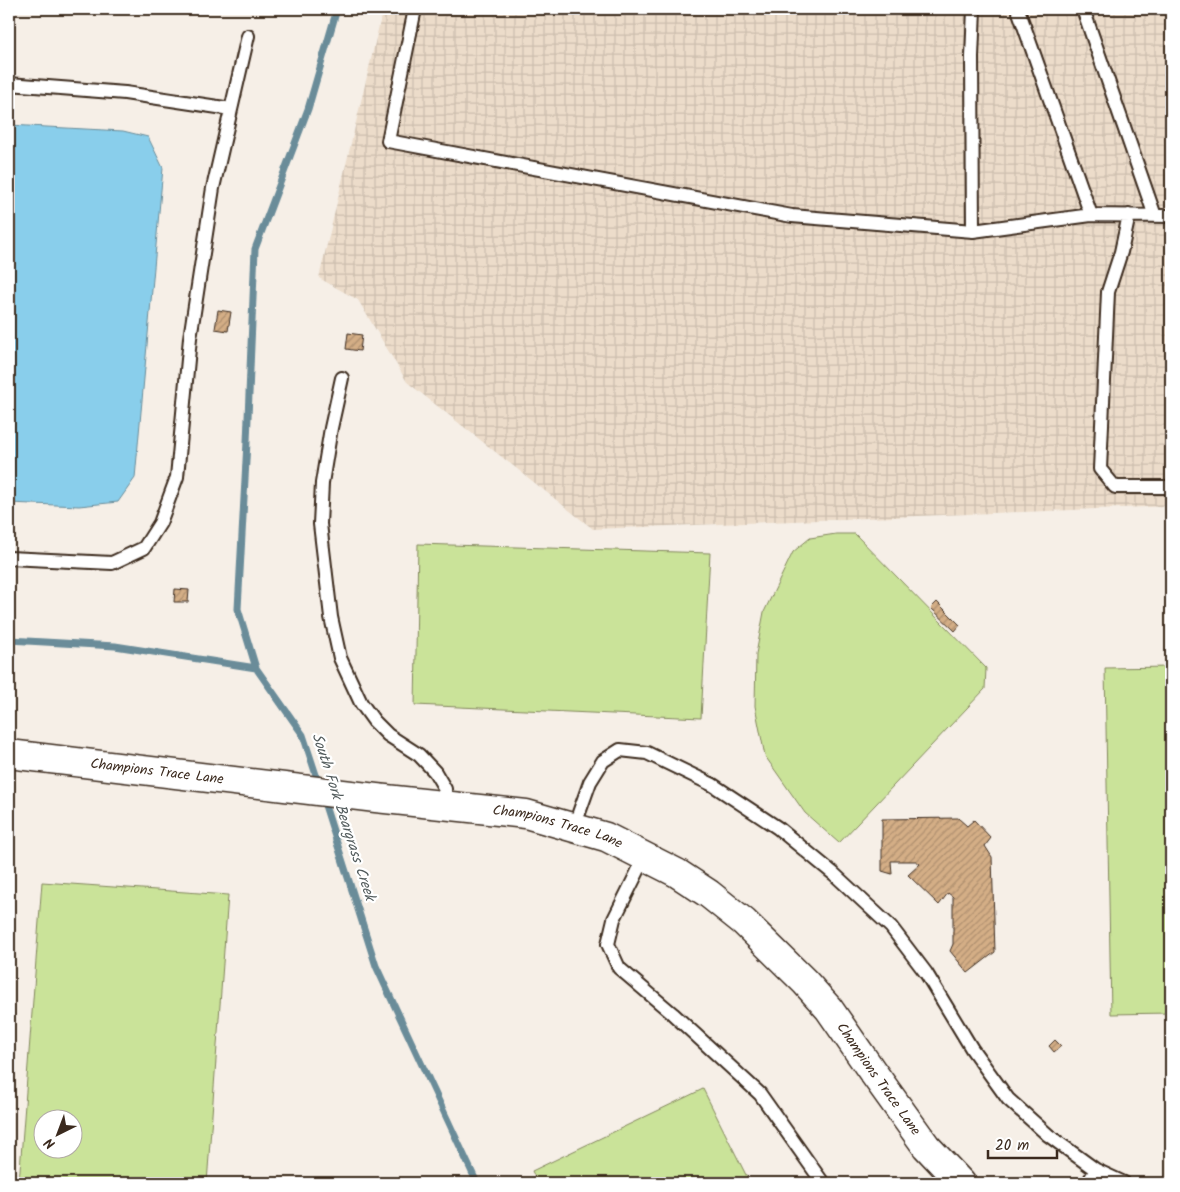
<svg xmlns="http://www.w3.org/2000/svg" width="1180" height="1192" font-family="Kalam,sans-serif">
  <style>
    .industrial { fill: url(#industrial-grid) }
    .garden { fill: #cae399; stroke: #82865c; fill-rule: evenodd }
    .water { fill: #89ceeb; stroke: #6a8c99 }
    .lines { fill: none; stroke-linecap: round; stroke-linejoin: round }
    .stream { stroke: #6a8c99; stroke-width: 7 }
    .building { fill: url(#building-hatch); stroke: #3b2a1e }
    .lane-casing { stroke: #3b2a1e; stroke-width: 16 }
    .secondary-casing { stroke: #3b2a1e; stroke-width: 31 }
    .lane { stroke: #fff; stroke-width: 12 }
    .secondary { stroke: #fff; stroke-width: 28 }
    .labels { text-anchor: middle; dominant-baseline: central; stroke-width: 4.5; stroke-linejoin: round; paint-order: stroke }
    .street-label { font-size: 14px; fill: #3b2a1e; stroke: #fff }
    .water-label { font-size: 15px; font-style: italic; fill: #525b5c; stroke: #fff }
  </style>
  <defs>
    <pattern id="industrial-grid" width="8" height="8" patternUnits="userSpaceOnUse" patternTransform="scale(1.25)"><rect width="8" height="8" fill="#ecdcca"/><path d="M0 4h8M4 0v8" fill="none" stroke="#cbbdad"/></pattern>
    <pattern id="building-hatch" width="6" height="6" patternUnits="userSpaceOnUse" patternTransform="scale(1.25)"><rect width="6" height="6" fill="#d4ae86"/><path d="M-1 1l2-2M0 6l6-6M5 7l2-2" fill="none" stroke="#ad8e6d"/></pattern>
  </defs>
  <rect width="100%" height="100%" fill="#f6efe7"/>
  <filter id="ink" filterUnits="userSpaceOnUse"><feTurbulence type="fractalNoise" baseFrequency=".02" numOctaves="2"/><feDisplacementMap in="SourceGraphic" scale="10" xChannelSelector="R" yChannelSelector="G"/><feConvolveMatrix kernelMatrix="1 2 1 2 8 2 1 2 1" color-interpolation-filters="sRGB"/></filter>
  <g filter="url(#ink)">
    <path class="industrial" d="M383 9H1171V506L593 529 407 382 358 300 319 278Z"/>
    <path class="garden" d="M836 534H855L986 668 985 689 839 843 805 813 765 756 755 706 756 654 764 612 793 552 810 538Z
      M418 544 710 553 701 718 415 705Z
      M1171 667V1013L1111 1014 1105 668Z
      M42 882 228 895 207 1183H19ZM42 1120H72V1150H42Z
      M703 1089 750 1183H538L532 1171Z"/>
    <path class="water" d="M9 125 123 131 148 137 163 168 135 478 118 502 79 506 9 503Z"/>
    <g class="lines">
      <path class="stream" d="M9 640 115 646 256 668 303 735 319 784
        M256 668 238 609 247 442 255 249 308 109 337 9
        M323 799 376 966 477 1183"/>
    </g>
    <path class="building" d="M218 310 231 312 228 331 215 329Z
      M348 333 362 335 360 351 346 349Z
      M175 589 189 590 188 602H174Z
      M937 602 960 625 955 631 931 608Z
      M958 818 967 826 974 820 991 838 985 846 992 857 995 952 968 973 950 951 953 944V897L948 893 939 905 908 875 920 864 916 861H891L892 874 882 871V819Z
      M1055 1040 1061 1046 1054 1052 1049 1046Z"/>
    <g class="lines">
      <g class="lane-casing">
        <path id="lane" d="M415 9 388 141 792 216 973 231
          M974 9 972 57 973 231 1091 215
          M1083 9 1155 216
          M1019 12 1091 215 1171 216
          M9 84 125 93 231 109
          M1129 215 1121 252 1108 292 1100 469 1115 487H1171
          M342 378 331 428 322 483 320 524 331 617 340 658 361 703 374 721 388 735 419 755 435 772 445 789 446 806
          M9 558 112 563 144 548 160 523 177 477 190 338 213 188 248 36
          M574 827 590 782 603 761 620 750 647 753 713 785 778 828 834 874 891 927 926 973 972 1049 1008 1099 1048 1135 1096 1170
          M645 857 614 919 608 944 619 968 673 1014 760 1094 823 1183
          M1088 1183 1096 1170 1124 1183"/>
      </g>
      <g class="secondary-casing">
        <g id="secondary">
          <path id="s1" d="M9 754 376 798 526 814 606 837 677 873 709 894 744 922 805 982 829 1009 872 1071 926 1146 961 1183"/>
        </g>
      </g>
      <use href="#lane" class="lane"/>
      <use href="#secondary" class="secondary"/>
    </g>
  </g>
  <g class="labels">
    <g class="street-label">
      <text stroke="none"><textPath href="#s1" startOffset="149">Champions Trace Lane</textPath></text>
      <text stroke="none"><textPath href="#s1" startOffset="554">Champions Trace Lane</textPath></text>
      <text stroke="none"><textPath href="#s1" startOffset="974">Champions Trace Lane</textPath></text>
    </g>
    <g class="water-label">
      <text transform="translate(343 817) rotate(72)">South Fork Beargrass Creek</text>
    </g>
  </g>
  <rect width="1180" height="1192" fill="none" stroke="#fff" stroke-width="30"/>
  <rect x="15" y="15" width="1150" height="1162" fill="none" stroke="#3b2a1e" stroke-width="2" filter="url(#ink)"/>
  <g transform="translate(58 1134) rotate(222)"><circle r="24" fill="#ffffff" stroke="#b1aaa5"/>
  <path d="M0-4L9 19L0 12L-9 19Z" fill="#3b2a1e"/>
  <text y="-8" font-size="14" font-weight="bold" text-anchor="middle" fill="#3b2a1e">N</text>
  </g>
  <path d="M988 1150v8h69v-8" fill="none" stroke="#3b2a1e" stroke-width="2.5"/>
  <text x="995" y="1150" font-size="15" fill="#3b2a1e" stroke="#ffffff" stroke-width="4" paint-order="stroke">20 m</text>
</svg>
